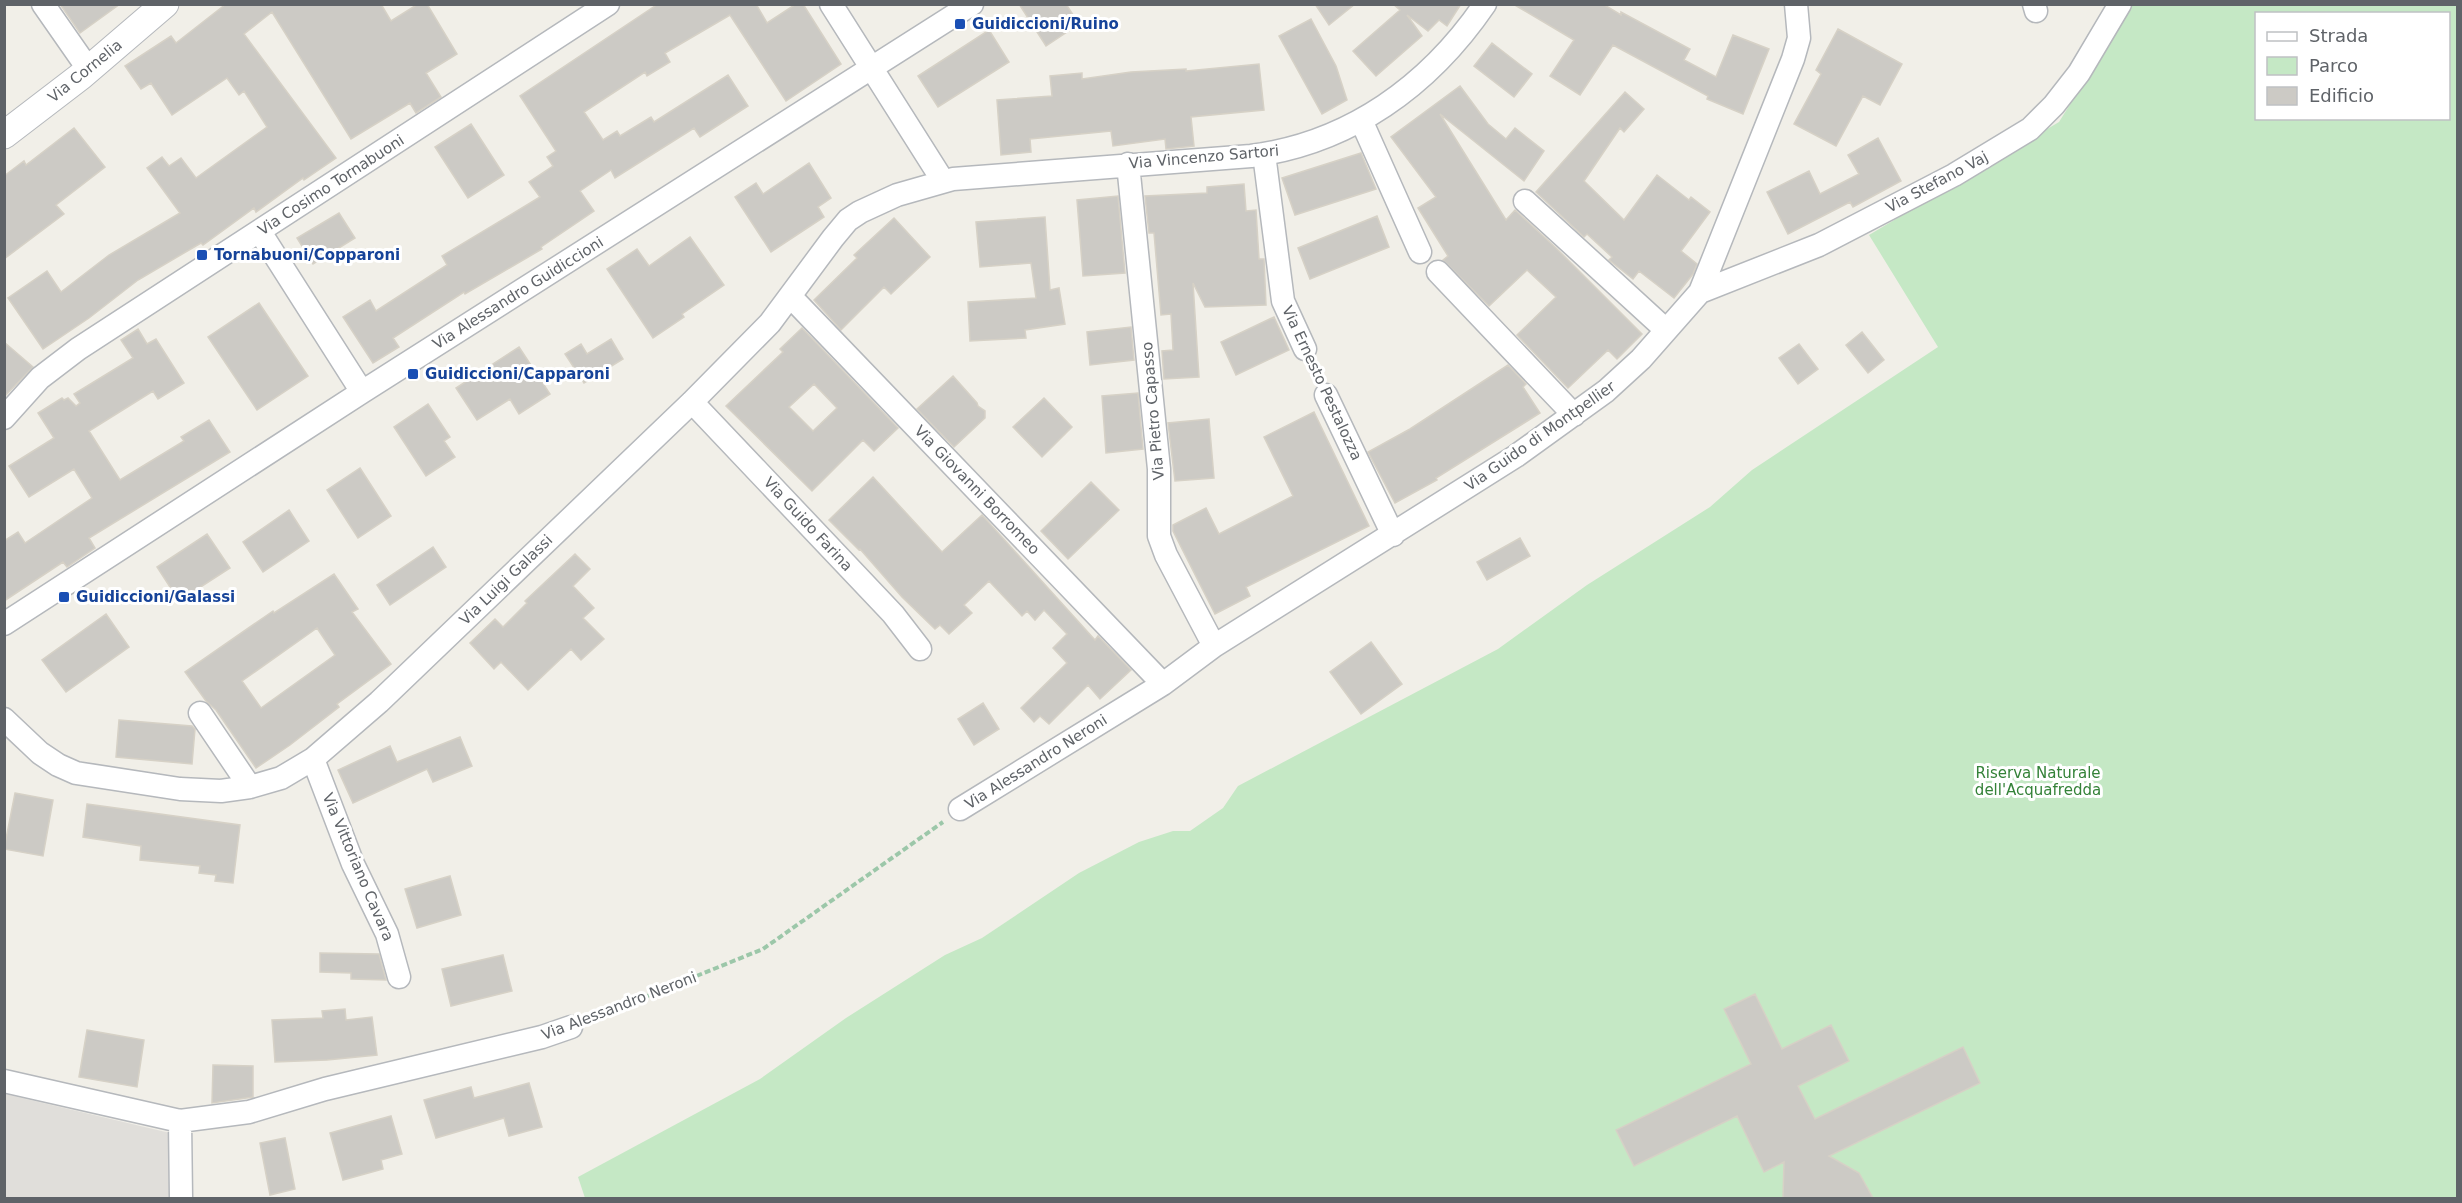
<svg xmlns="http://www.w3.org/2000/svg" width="2462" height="1203" font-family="'DejaVu Sans',sans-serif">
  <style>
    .industrial { fill: #e0deda }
    .green { fill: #c5e8c5; fill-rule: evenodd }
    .building { fill: #cccac5; stroke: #d6d1c6; stroke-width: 1.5; fill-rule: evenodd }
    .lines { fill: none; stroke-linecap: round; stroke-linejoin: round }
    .minor-casing { stroke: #b5b8bc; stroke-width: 25 }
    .tertiary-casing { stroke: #b5b8bc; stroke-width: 29 }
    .path { stroke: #9cc7a9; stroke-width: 4; stroke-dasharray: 6 3; stroke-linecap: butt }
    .minor { stroke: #fff; stroke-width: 22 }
    .tertiary { stroke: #fff; stroke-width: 27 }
    .transit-dot { fill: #1a4fb4; stroke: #fff; stroke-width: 2 }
    .labels { text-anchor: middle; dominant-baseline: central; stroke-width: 6; stroke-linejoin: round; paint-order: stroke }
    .transit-label { font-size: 15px; font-weight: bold; fill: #164399; stroke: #fff; text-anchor: start }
    .street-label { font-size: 15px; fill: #5f6368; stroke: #fff }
    .park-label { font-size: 15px; fill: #348238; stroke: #fff }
  </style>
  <rect width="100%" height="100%" fill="#f1efe8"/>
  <path class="industrial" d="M5 1094 170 1133V1198H5Z"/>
  <path class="green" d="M2132 5H2457V1198H585L578 1177 760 1079 846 1018 945 955 982 938 1079 873 1139 842 1173 831H1190L1223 808 1238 786 1498 649 1587 585 1710 507 1752 470 1938 347 1869 235 2059 122ZM2256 14H2448V118H2256Z"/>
  <path class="building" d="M60 4H120L80 33Z
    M226 4H381L391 21 418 4H427L457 54 426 73 441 97 416 113 410 103 351 139 272 12 244 34 336 158 304 180 303 178 256 212 254 208 203 245 201 243 138 280 89 318 43 349 8 298 47 271 61 292 109 255 180 213 147 168 162 157 169 166 181 158 196 178 267 127 244 91 239 95 227 78 172 115 151 83 141 89 125 66 171 36 176 43Z
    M658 4H756L767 23 796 4H803L841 64 786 101 730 15 665 53 670 62 647 76 645 72 584 112 603 140 617 131 620 136 651 117 654 122 728 75 748 106 700 137 694 128 615 178 611 170 580 191 594 211 541 247 542 249 465 294 464 292 393 338 399 347 373 363 343 317 370 300 376 311 447 265 442 256 540 197 529 182 553 166 547 157 556 151 520 96Z
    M1019 4H1066L1079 24 1046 46Z
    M1315 4H1355L1329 25Z
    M1393 4H1461L1447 26 1439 20 1428 31 1407 15 1422 36 1376 76 1353 51 1400 10Z
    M1513 4H1603L1621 15V12L1690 49 1684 60 1716 77 1733 35 1769 49 1743 114 1707 99 1708 96 1613 45 1580 95 1550 76 1574 40Z
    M1311 19 1336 66 1347 100 1322 114 1279 36Z
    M1838 29 1902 64 1880 105 1863 96 1836 146 1794 124 1821 74 1816 70Z
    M989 30 1009 62 938 107 918 76Z
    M1492 43 1532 74 1514 97 1474 66Z
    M1259 64 1264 110 1191 117 1194 146 1166 149 1165 139 1113 146 1111 131 1030 139 1031 152 1001 155 997 100 1052 96 1050 76 1082 73V79L1131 72 1186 69V71Z
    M1460 86 1488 124 1506 139 1515 128 1544 151 1524 181 1440 114 1506 220 1515 210 1556 248 1642 334 1617 359 1608 350 1568 388 1517 335 1556 297 1527 270 1489 306 1443 260 1448 256 1418 208 1436 197 1391 137Z
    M1625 92 1644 109 1624 132 1620 128 1584 181 1624 220 1657 175 1689 200 1691 197 1710 212 1681 251 1697 264 1693 274 1674 298 1639 271 1633 279 1609 260 1612 257 1587 234 1584 237 1536 192Z
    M471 124 504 175 468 198 435 147Z
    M74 128 105 167 56 205 64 214 4 259V176L24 161 26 165Z
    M1878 138 1901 181 1853 207 1850 202 1788 234 1767 192 1809 171 1820 194 1859 174 1848 155Z
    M1361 153 1376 189 1295 215 1282 178Z
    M809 163 831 198 818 207 824 217 771 252 735 197 756 183 763 194Z
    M1244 184 1246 211 1256 210 1259 259H1264L1266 305 1205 307 1193 283 1199 377 1164 379 1162 351 1173 350 1171 314 1161 315 1154 233H1149L1145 196 1207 193V187Z
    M1118 196 1125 273 1083 276 1077 200Z
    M339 213 355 238 313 264 297 238Z
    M1377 216 1389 247 1310 279 1298 248Z
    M1045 217 1050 290 1059 288 1065 324 1025 330 1026 338 970 341 968 302 1036 298 1031 263 980 267 976 222Z
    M894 218 930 257 891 294 884 287 841 330 814 300 857 258 854 255Z
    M690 237 724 285 682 314 684 317 653 338 607 269 637 249 649 266Z
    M259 303 308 376 257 410 208 337Z
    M1274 317 1289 350 1236 375 1221 342Z
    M1131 327 1134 360 1090 365 1087 332Z
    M802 328 898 428 874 451 863 440 812 491 726 406 783 352 780 349ZM814 384 837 408 813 431 789 407Z
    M138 329 147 344 156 339 184 383 158 399 153 391 89 431 120 480 184 441 181 437 209 420 230 452 89 538 95 548 67 567 63 562 4 601V541L18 532 25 543 92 498 74 469 29 497 9 466 54 438 38 413 62 398 64 400 68 398 76 406 80 403 74 394 133 358 121 340Z
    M1862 332 1884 360 1868 373 1846 345Z
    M611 339 623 359 584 383 565 354 581 344 587 354Z
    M4 342 33 367 4 397Z
    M1799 344 1818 369 1798 384 1779 358Z
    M519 347 550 394 519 414 510 399 477 420 456 388Z
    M1508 365 1526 384 1523 387 1540 413 1436 478 1437 480 1395 503 1368 452 1410 429Z
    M953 376 977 403 978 406 985 411V418L954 447 917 409Z
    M1138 393 1143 449 1106 453 1102 396Z
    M1044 398 1072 427 1042 457 1013 427Z
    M428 404 450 437 444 441 455 457 426 476 394 427Z
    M1314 412 1369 526 1246 587 1250 596 1215 614 1173 531V525L1206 508 1219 534 1293 496 1264 437Z
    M1209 419 1214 478 1175 481 1168 423Z
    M360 468 391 516 358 538 327 490Z
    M873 477 942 552 982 515 1095 640 1098 636 1131 670 1100 699 1088 685 1049 724 1040 716 1034 722 1021 708 1067 663 1053 648 1067 634 1044 610 1035 620 1027 611 1022 616 989 581 964 605 972 613 949 634 940 625 935 629 902 597 860 549 859 550 829 520Z
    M1091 482 1119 510 1068 559 1041 531Z
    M289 510 309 541 263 572 243 542Z
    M207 534 230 568 179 601 157 567Z
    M1520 538 1530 556 1487 580 1477 562Z
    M433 547 446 567 390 605 377 585Z
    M575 554 590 569 573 586 594 608 583 618 604 639 581 660 571 649 528 690 501 662 494 669 470 643 495 619 503 627 527 603 525 601Z
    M334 574 358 609 352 612 391 664 337 704 339 707 290 745 256 768 216 710 206 701 185 672 273 611 274 613ZM317 628 335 655 261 708 242 681Z
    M106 614 129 647 66 692 42 660Z
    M1371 642 1402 684 1361 714 1330 672Z
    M983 703 999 729 974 745 958 719Z
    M119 720 192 726 195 729 192 764 116 757Z
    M460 737 472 766 433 782 427 769 353 803 338 770 390 746 397 762Z
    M15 793 53 800 43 856 4 849Z
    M87 804 240 825 233 883 215 881 216 875 199 873 200 866 140 860 141 846 83 837Z
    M450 876 461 915 417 928 405 889Z
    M320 953 379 954 386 980 351 979V973L320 972Z
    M503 955 512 991 451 1006 442 969Z
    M1755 994 1782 1049 1831 1025 1849 1061 1798 1086 1815 1119 1963 1047 1980 1083 1829 1156 1859 1173 1873 1198H1783L1784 1162 1764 1172 1737 1116 1634 1166 1616 1130 1751 1064 1724 1009Z
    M345 1009 346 1020 372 1017 377 1055 327 1060 275 1062 272 1020 323 1018 322 1011Z
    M87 1030 144 1040 137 1087 79 1077Z
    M213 1065 253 1066V1097L212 1103Z
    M529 1083 542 1127 509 1136 504 1118 436 1138 424 1100 471 1087 474 1098Z
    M391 1116 402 1154 381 1160 383 1169 343 1180 330 1133Z
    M285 1138 295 1189 270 1195 260 1143Z"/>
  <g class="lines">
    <g class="minor-casing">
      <path id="minor" d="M43 4 89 70
        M831 4 943 181
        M2034 4 2036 11
        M1361 120 1420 252
        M1264 154 1283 301 1305 349
        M1128 164 1159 469V536L1166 555 1214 646
        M1525 201 1666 330
        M260 232 362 392
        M1438 272 1574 415
        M1700 292 1819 245 1954 175 2030 129 2054 105 2079 73 2120 4
        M791 297 1163 684
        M1326 395 1393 535
        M692 402 893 614 920 649
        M4 418 40 378 78 349 608 4
        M4 624 362 392 972 4
        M200 713 250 787
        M4 719 40 753 58 765 76 773 180 789 221 791 250 787 281 778 313 759 379 702 692 402 770 323 833 238 848 220 860 212 897 195 953 179 1251 156C1350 143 1429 86 1485 4
        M313 759 353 864 387 934 399 977
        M960 809 1163 684 1214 646 1516 456 1606 391 1641 359 1700 292 1793 59 1799 38 1796 4
        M4 1081 180 1121 249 1112 325 1089 542 1037 571 1027
        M180 1121 181 1198"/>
    </g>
    <g class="tertiary-casing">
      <path id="tertiary" d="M4 135 81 76 165 4"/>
    </g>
    <path class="path" d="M588 1020 763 949 943 822"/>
    <use href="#minor" class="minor"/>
    <use href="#tertiary" class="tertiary"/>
  </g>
  <g class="transit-dot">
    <rect x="954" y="18" width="12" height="12" rx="3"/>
    <rect x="196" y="249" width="12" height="12" rx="3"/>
    <rect x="407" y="368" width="12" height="12" rx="3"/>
    <rect x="58" y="591" width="12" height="12" rx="3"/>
  </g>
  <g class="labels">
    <g class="transit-label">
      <text x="972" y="24">Guidiccioni/Ruino</text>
      <text x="214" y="255">Tornabuoni/Copparoni</text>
      <text x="425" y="374">Guidiccioni/Capparoni</text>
      <text x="76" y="597">Guidiccioni/Galassi</text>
    </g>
    <g class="street-label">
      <text transform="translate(85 71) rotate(-39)">Via Cornelia</text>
      <text transform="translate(1204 157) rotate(-5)">Via Vincenzo Sartori</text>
      <text transform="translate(1937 182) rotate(-28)">Via Stefano Vaj</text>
      <text transform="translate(331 185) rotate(-33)">Via Cosimo Tornabuoni</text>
      <text transform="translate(518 293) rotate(-32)">Via Alessandro Guidiccioni</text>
      <text transform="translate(1322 383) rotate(65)">Via Ernesto Pestalozza</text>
      <text transform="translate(1153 411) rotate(-95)">Via Pietro Capasso</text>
      <text transform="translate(1540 436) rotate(-35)">Via Guido di Montpellier</text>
      <text transform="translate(977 490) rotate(46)">Via Giovanni Borromeo</text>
      <text transform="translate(808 524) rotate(47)">Via Guido Farina</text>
      <text transform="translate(506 580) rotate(-44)">Via Luigi Galassi</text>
      <text transform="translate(1036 762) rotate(-32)">Via Alessandro Neroni</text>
      <text transform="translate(358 867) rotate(67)">Via Vittoriano Cavara</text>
      <text transform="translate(619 1006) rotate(-21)">Via Alessandro Neroni</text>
    </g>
    <g class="park-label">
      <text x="2038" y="773">Riserva Naturale<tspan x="2038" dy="17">dell'Acquafredda</tspan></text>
    </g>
  </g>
  <rect width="2462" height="1203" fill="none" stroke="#5f6368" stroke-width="12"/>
  <rect x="2255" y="12" width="195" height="108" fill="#ffffff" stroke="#bfc1c3" stroke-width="1.5"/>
  <rect x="2267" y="32" width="30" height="9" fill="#ffffff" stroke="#bfc1c3" stroke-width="1.5"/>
  <text x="2309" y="42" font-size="18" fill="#5f6368">Strada</text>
  <rect x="2267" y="57" width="30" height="18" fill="#c5e8c5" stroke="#bfc1c3" stroke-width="1.5"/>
  <text x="2309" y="72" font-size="18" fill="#5f6368">Parco</text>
  <rect x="2267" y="87" width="30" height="18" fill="#cccac5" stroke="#bfc1c3" stroke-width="1.5"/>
  <text x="2309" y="102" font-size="18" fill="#5f6368">Edificio</text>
</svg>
